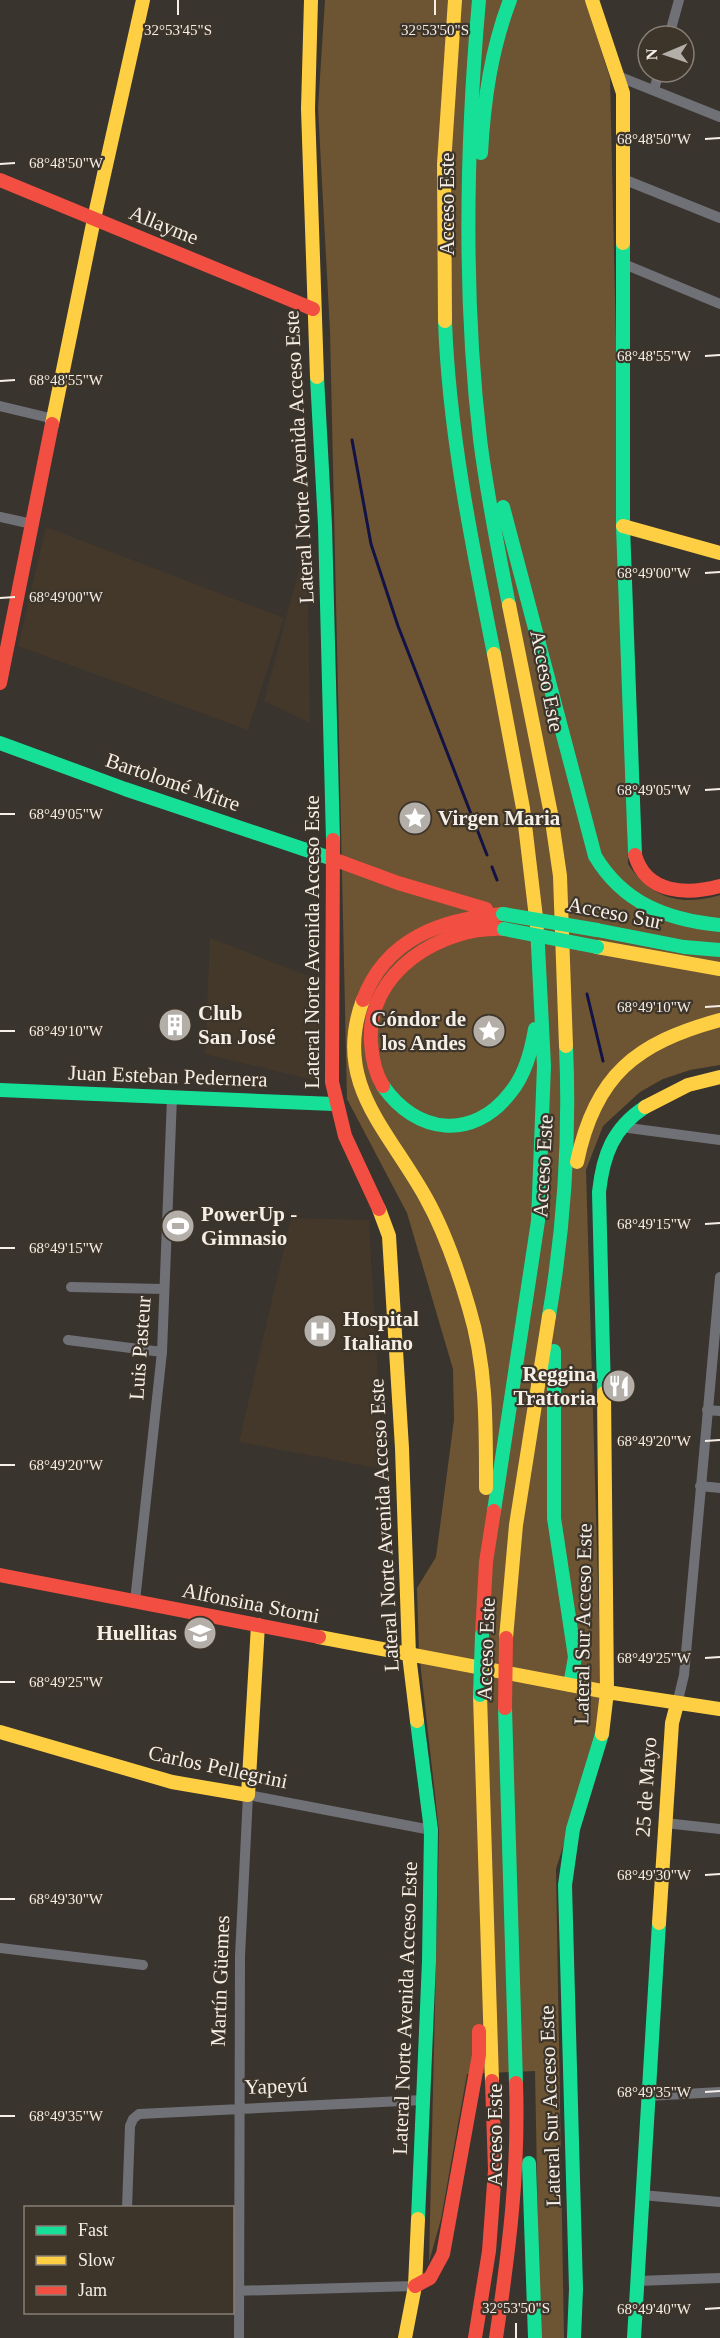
<svg xmlns="http://www.w3.org/2000/svg" width="720" height="2338" font-family="Georgia,serif">
  <style>
    .built { fill: #44382a }
    .green { fill: #6d5432 }
    .lines { fill: none; stroke-linecap: round; stroke-linejoin: round }
    .stream { stroke: #131247; stroke-width: 3 }
    .street { stroke: #707077; stroke-width: 10 }
    .fast { stroke: #16e098; stroke-width: 14 }
    .slow { stroke: #ffcf43; stroke-width: 14 }
    .jam { stroke: #f24e42; stroke-width: 14 }
    .fast-bridge { stroke: #16e098; stroke-width: 14 }
    .jam-bridge { stroke: #f24e42; stroke-width: 14 }
    .ticks { fill: none; stroke: #f5efe8; stroke-width: 2 }
    .labels { text-anchor: middle; dominant-baseline: central; stroke-width: 4.5; stroke-linejoin: round; paint-order: stroke }
    .street-label { font-size: 21px; fill: #f5efe8; stroke: #3d342a }
    .poi-label { font-size: 21px; font-weight: bold; fill: #f5efe8; stroke: #3d342a; text-anchor: start }
    .ticks-label { font-size: 15px; text-anchor: middle; fill: #f5efe8; stroke: #3d342a; stroke-width: 4.5; stroke-linejoin: round; paint-order: stroke }
  </style>
  <rect width="100%" height="100%" fill="#39342e"/>
  <path class="built" d="M46 527 284 618 248 730 18 646Z
    M307 540 310 723 264 701Z
    M210 938 322 981 321 1082 205 1054Z
    M291 1218 369 1220 383 1469 239 1442Z"/>
  <path class="green" d="M325 0H585L610 78 628 864C650 898 681 907 720 895V1065L690 1070 663 1079 640 1092 603 1126 586 1170 601 1687 596 1742 556 1869 564 2338H540L535 2071 467 2074 441 2219 429 2262 439 1831 419 1652 417 1588 436 1557 454 1420 453 1369 407 1213 347 1099 330 331 318 108Z"/>
  <g class="lines">
    <path class="stream" d="M352 440 371 544 398 626 487 855
      M492 867 497 880
      M587 994 603 1061"/>
    <path class="street" d="M669 36 679 0
      M620 77 720 117
      M654 90 659 72
      M623 179 720 218
      M624 264 720 304
      M0 406 54 419
      M0 517 32 524
      M621 1127 720 1140
      M71 1287 164 1289
      M68 1340 162 1352
      M707 1410 720 1411
      M700 1486 720 1488
      M135 1601 162 1352 172 1097
      M677 1704 684 1675 720 1277
      M665 1823 720 1829
      M0 1948 143 1965
      M648 2096 720 2092
      M642 2195 720 2202
      M127 2208 130 2126 133 2119 139 2114 423 2100
      M637 2281 720 2278
      M233 2291 415 2286
      M239 2338 240 1956 248 1795 431 1830"/>
    <path class="fast" d="M479 0C466 146 463 293 480 439 487 495 498 550 509 605
      M481 153C484 100 491 50 510 0
      M623 243V526L635 855
      M445 321C449 433 472 544 494 654
      M317 377 325 525 333 840
      M503 507 595 856C623 903 667 920 720 925
      M0 743 125 789 333 859
      M597 930 684 947 720 950
      M383 1086C416 1134 473 1141 510 1093 525 1075 531 1052 535 1029
      M0 1090 334 1104
      M549 1316C564 1228 570 1136 566 1046
      M554 1351V1518L575 1657 570 1685
      M604 1393 599 1192C603 1155 613 1128 645 1107
      M494 1511 538 1221 544 1066 537 926
      M505 1708 516 2083
      M417 1721 431 1830 429 1961 418 2219
      M529 2163 535 2338
      M574 2338 576 2289 565 1885 573 1829 602 1734
      M634 2338 659 1923"/>
    <path class="slow" d="M311 0 308 109 317 377
      M592 0 623 93V243
      M445 321 444 164 455 0
      M52 424 94 219 143 0
      M623 526 720 553
      M509 605 551 814 560 876 566 1046
      M494 654 523 808 537 926
      M597 947 720 969
      M363 1000C332 1083 388 1129 426 1198 445 1232 458 1270 469 1308 487 1367 486 1426 486 1488
      M645 1107 688 1085 720 1077
      M577 1162C595 1075 636 1043 720 1020
      M379 1209 389 1236 402 1448 409 1655 417 1721
      M319 1637 607 1692 720 1709
      M506 1638 516 1525 549 1316
      M480 1695 492 2081
      M0 1732 172 1782 248 1795 258 1625
      M602 1734 607 1692 604 1393
      M659 1923 672 1723 677 1704
      M405 2338 415 2286 418 2219"/>
    <path class="jam" d="M0 180 313 309
      M0 683 52 424
      M333 840 332 1082 345 1136 379 1209
      M635 855C646 894 687 895 720 886
      M333 859 398 883 486 909
      M363 1000C386 938 442 919 503 914
      M383 1086C375 1073 372 1058 371 1043 366 972 441 926 504 929
      M0 1575 319 1637
      M482 1635 486 1562 494 1511
      M415 2286 430 2278 443 2254 479 2055V2031
      M475 2338 489 2251 495 2170 492 2081
      M496 2338C509 2250 519 2172 516 2083"/>
    <path class="fast-bridge" d="M503 914 597 930
      M504 929 597 947
      M480 1695 482 1635"/>
    <path class="jam-bridge" d="M505 1708 506 1638"/>
  </g>
  <path class="ticks" d="M178 0V15M435 0V15M705 139 720 138M0 164 15 163M705 356 720 355M0 381 15 380M705 573 720 572M0 598 15 597M705 790 720 789M0 814H15M705 1007 720 1006M0 1031H15M705 1224 720 1223M0 1248H15M705 1441 720 1440M0 1465H15M705 1658 720 1657M0 1682H15M705 1875 720 1874M0 1899H15M705 2092 720 2091M0 2116H15M705 2309 720 2308M516 2323V2338"/>
  <defs>
    <g id="sight-disc" transform="scale(1.725)"><circle r="9.5" fill="#b3aea7" stroke="#3d342a"/><path d="M0-6L1.8-2.2L6-1.7L2.9 1.2L3.7 5.4L0 3.3L-3.7 5.4L-2.9 1.2L-6-1.7L-1.8-2.2Z" fill="#fff"/></g>
    <g id="building-disc" transform="scale(1.725)"><circle r="9.5" fill="#b3aea7" stroke="#3d342a"/><path d="M-4-6H4V6H1V3H-1V6H-4ZM-2.5-4.3h1.7v1.8h-1.7ZM.8-4.3h1.7v1.8H.8ZM-2.5-1h1.7V.8h-1.7ZM.8-1h1.7V.8H.8Z" fill="#fff"/></g>
    <g id="stadium-disc" transform="scale(1.725)"><circle r="9.5" fill="#b3aea7" stroke="#3d342a"/><path d="M0-5a6.5 5 0 1 0 0 10a6.5 5 0 1 0 0-10ZM-3.5-1.8h7v3.6h-7Z" fill="#fff"/></g>
    <g id="hospital-disc" transform="scale(1.725)"><circle r="9.5" fill="#b3aea7" stroke="#3d342a"/><path d="M-5-5h3v3.5h4V-5h3V5h-3V1.5h-4V5h-3Z" fill="#fff"/></g>
    <g id="restaurant-disc" transform="scale(1.725)"><circle r="9.5" fill="#b3aea7" stroke="#3d342a"/><path d="M-5-6h1v4h1v-4h1v4h1v-4h1v5L-1.5 .5V6h-2V.5L-5-1ZM5-6V6H3V1.5H1.5Q1.5-4 5-6Z" fill="#fff"/></g>
    <g id="school-disc" transform="scale(1.725)"><circle r="9.5" fill="#b3aea7" stroke="#3d342a"/><path d="M0-5L7-2L0 1L-7-2ZM-4 1L0 2.5L4 1V4Q0 6-4 4Z" fill="#fff"/></g>
  </defs>
  <g fill-rule="evenodd">
    <use href="#sight-disc" x="415" y="818"/>
    <use href="#building-disc" x="175" y="1025"/>
    <use href="#sight-disc" x="489" y="1031"/>
    <use href="#stadium-disc" x="178" y="1226"/>
    <use href="#hospital-disc" x="320" y="1331"/>
    <use href="#restaurant-disc" x="619" y="1386"/>
    <use href="#school-disc" x="200" y="1633"/>
  </g>
  <g class="labels">
    <g class="street-label">
      <text transform="translate(447 204) rotate(-90)">Acceso Este</text>
      <text transform="translate(164 225) rotate(22)">Allayme</text>
      <text transform="translate(299 457) rotate(-93)">Lateral Norte Avenida Acceso Este</text>
      <text transform="translate(547 681) rotate(79)">Acceso Este</text>
      <text transform="translate(173 782) rotate(19)">Bartolomé Mitre</text>
      <text transform="translate(615 913) rotate(11)">Acceso Sur</text>
      <text transform="translate(312 942) rotate(-90)">Lateral Norte Avenida Acceso Este</text>
      <text transform="translate(168 1076) rotate(2)">Juan Esteban Pedernera</text>
      <text transform="translate(543 1166) rotate(-87)">Acceso Este</text>
      <text transform="translate(140 1348) rotate(-86)">Luis Pasteur</text>
      <text transform="translate(384 1525) rotate(-93)">Lateral Norte Avenida Acceso Este</text>
      <text transform="translate(251 1603) rotate(11)">Alfonsina Storni</text>
      <text transform="translate(583 1624) rotate(-89)">Lateral Sur Acceso Este</text>
      <text transform="translate(486 1649) rotate(-88)">Acceso Este</text>
      <text transform="translate(218 1767) rotate(12)">Carlos Pellegrini</text>
      <text transform="translate(646 1787) rotate(-86)">25 de Mayo</text>
      <text transform="translate(220 1981) rotate(-88)">Martín Güemes</text>
      <text transform="translate(405 2008) rotate(-88)">Lateral Norte Avenida Acceso Este</text>
      <text transform="translate(276 2086) rotate(-2)">Yapeyú</text>
      <text transform="translate(550 2106) rotate(-92)">Lateral Sur Acceso Este</text>
      <text transform="translate(495 2135) rotate(-90)">Acceso Este</text>
    </g>
    <g class="poi-label">
      <text x="438" y="818">Virgen Maria</text>
      <text x="198" y="1013">Club<tspan x="198" dy="24">San José</tspan></text>
      <text x="466" y="1019" text-anchor="end">Cóndor de<tspan x="466" dy="24">los Andes</tspan></text>
      <text x="201" y="1214">PowerUp -<tspan x="201" dy="24">Gimnasio</tspan></text>
      <text x="343" y="1319">Hospital<tspan x="343" dy="24">Italiano</tspan></text>
      <text x="596" y="1374" text-anchor="end">Reggina<tspan x="596" dy="24">Trattoria</tspan></text>
      <text x="177" y="1633" text-anchor="end">Huellitas</text>
    </g>
  </g>
  <g class="ticks-label">
    <text x="178" y="35">32°53'45"S</text>
    <text x="435" y="35">32°53'50"S</text>
    <text x="654" y="144">68°48'50"W</text>
    <text x="66" y="168">68°48'50"W</text>
    <text x="654" y="361">68°48'55"W</text>
    <text x="66" y="385">68°48'55"W</text>
    <text x="654" y="578">68°49'00"W</text>
    <text x="66" y="602">68°49'00"W</text>
    <text x="654" y="795">68°49'05"W</text>
    <text x="66" y="819">68°49'05"W</text>
    <text x="654" y="1012">68°49'10"W</text>
    <text x="66" y="1036">68°49'10"W</text>
    <text x="654" y="1229">68°49'15"W</text>
    <text x="66" y="1253">68°49'15"W</text>
    <text x="654" y="1446">68°49'20"W</text>
    <text x="66" y="1470">68°49'20"W</text>
    <text x="654" y="1663">68°49'25"W</text>
    <text x="66" y="1687">68°49'25"W</text>
    <text x="654" y="1880">68°49'30"W</text>
    <text x="66" y="1904">68°49'30"W</text>
    <text x="654" y="2097">68°49'35"W</text>
    <text x="66" y="2121">68°49'35"W</text>
    <text x="516" y="2313">32°53'50"S</text>
    <text x="654" y="2314">68°49'40"W</text>
  </g>
  <rect x="24" y="2206" width="210" height="108" fill="#3d342a" stroke="#877f76" stroke-width="1.5"/>
  <rect x="36" y="2226" width="30" height="9" fill="#16e098" stroke="#877f76" stroke-width="1.5"/>
  <text x="78" y="2236" font-size="18" fill="#f5efe8">Fast</text>
  <rect x="36" y="2256" width="30" height="9" fill="#ffcf43" stroke="#877f76" stroke-width="1.5"/>
  <text x="78" y="2266" font-size="18" fill="#f5efe8">Slow</text>
  <rect x="36" y="2286" width="30" height="9" fill="#f24e42" stroke="#877f76" stroke-width="1.5"/>
  <text x="78" y="2296" font-size="18" fill="#f5efe8">Jam</text>
  <g transform="translate(666 54) rotate(268)"><circle r="28" fill="#3d342a" stroke="#877f76" stroke-width="1.5"/>
  <path d="M0-4.5L10 22L0 15L-10 22Z" fill="#b3aea7"/>
  <text y="-9" font-size="16" font-weight="bold" text-anchor="middle" fill="#f5efe8">N</text>
  </g>
</svg>
